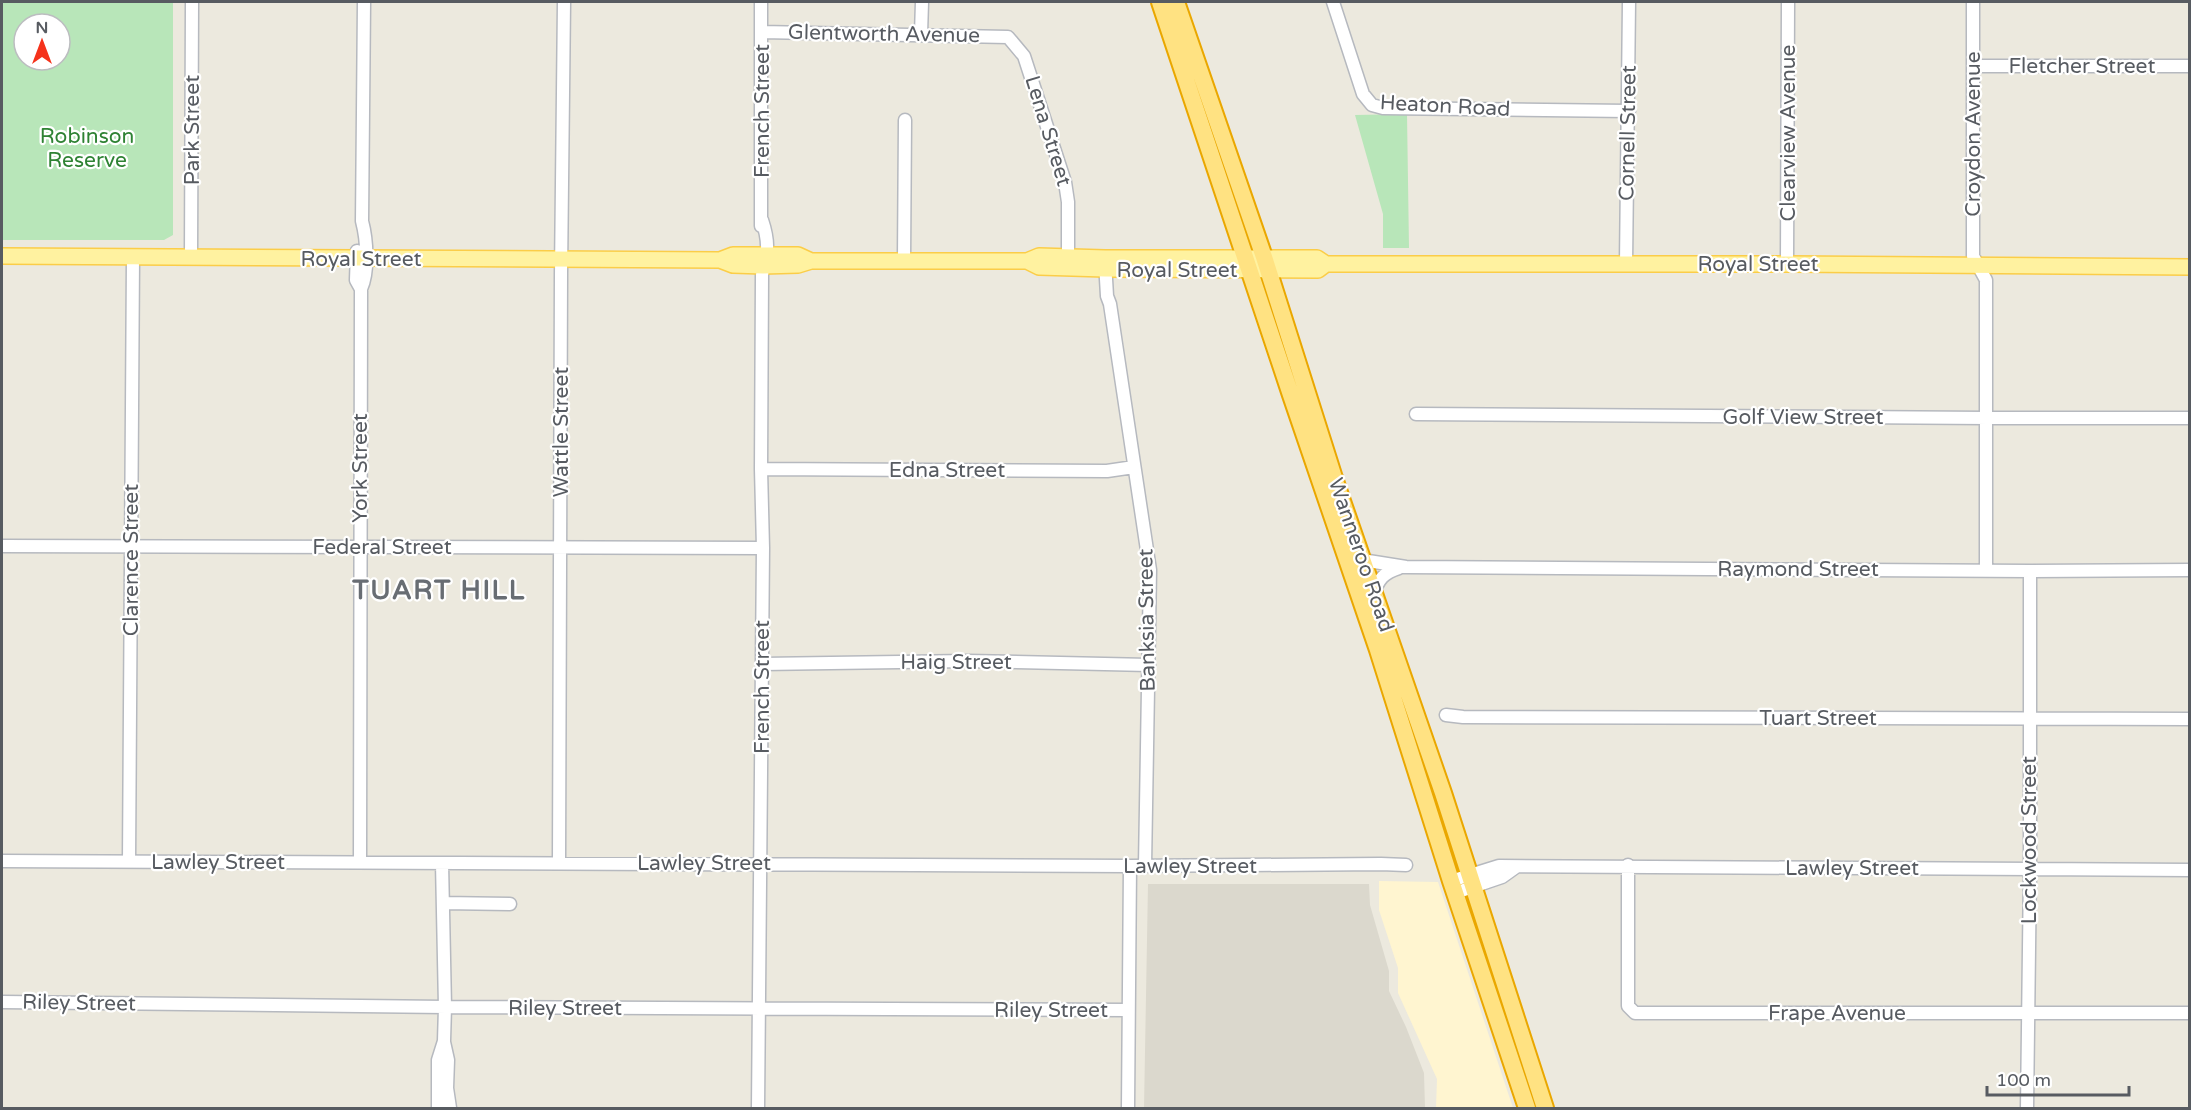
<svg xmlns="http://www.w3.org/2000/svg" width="2191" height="1110" font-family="'Varela Round',sans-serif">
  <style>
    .commercial { fill: #fff5d0 }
    .education { fill: #dbd8cd }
    .green { fill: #b8e6b9; fill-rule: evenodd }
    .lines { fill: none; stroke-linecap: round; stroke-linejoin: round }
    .minor-casing { stroke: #b6b9bf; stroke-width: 15 }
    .major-casing { stroke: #fbcd48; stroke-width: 18 }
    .highway-casing { stroke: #eaa700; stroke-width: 20 }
    .minor { stroke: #fff; stroke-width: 12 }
    .major { stroke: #fff2a0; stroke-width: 15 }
    .highway { stroke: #ffe282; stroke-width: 16 }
    .labels { text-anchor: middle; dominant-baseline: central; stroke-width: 4.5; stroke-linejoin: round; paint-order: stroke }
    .street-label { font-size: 21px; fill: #575b61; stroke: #fff }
    .park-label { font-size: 21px; fill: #2e8233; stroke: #fff }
    .district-label { font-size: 27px; font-weight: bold; letter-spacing: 1.5px; fill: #686d73; stroke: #fff }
  </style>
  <rect width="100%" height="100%" fill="#ece9de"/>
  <path class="commercial" d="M1379 881 1438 882 1513 1108H1436L1437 1079 1398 993V968L1379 910Z"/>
  <path class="education" d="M1148 884H1369L1370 905 1389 971V991L1406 1027 1424 1073 1425 1108H1144Z"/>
  <path class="green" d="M2 2H173V235L164 240H2ZM24 24H60V60H24Z
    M1407 114 1409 248H1383V214L1355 115Z"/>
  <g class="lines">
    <g class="minor-casing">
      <path id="minor" d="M1333 2 1363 94 1372 105 1383 108 1629 111
        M1973 2V256L1986 280V569
        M761 32 1008 37 1024 56 1065 182 1068 202V265
        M921 34 922 2
        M1974 66H2190
        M761 226V2
        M357 251 356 280 361 289
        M191 258 192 2
        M904 260 905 120
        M1105 262 1107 296 1110 304 1150 570 1145 866
        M1626 264 1629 2
        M1787 264 1788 2
        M1416 414 1987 418H2190
        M761 469 1107 471 1134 467
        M2 546 763 548
        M1362 560 1406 567 2030 571 2190 570
        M1373 594C1379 579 1383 573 1399 568
        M762 664 968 661 1149 665
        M1446 715 1463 717 2190 719
        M2 861 1130 866 1381 864 1406 865
        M129 862 133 257
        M360 862 361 289C369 271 367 240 362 221L364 2
        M559 862 561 274 564 2
        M1628 865V1006L1635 1013H2190
        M1451 881 1499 866 2190 870
        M1455 893 1502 877 1516 867
        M443 903 510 904
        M2 1002 445 1007 1128 1010
        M444 1042 448 1060 447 1088 450 1108
        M438 1108V1060L444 1041 445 1007 442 863
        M758 1108 763 548 761 469 762 275C763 268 765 263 766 256 769 244 766 232 762 220
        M1128 1108 1130 866
        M2027 1108 2030 869V571"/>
    </g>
    <g class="major-casing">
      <path id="major" d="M2 256 720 260 733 255H798L811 261
        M720 260 733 265 763 266 798 265 811 261H1027L1039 256 1105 258H1317L1326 264H1787L2190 267
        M1027 261 1039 267 1105 269 1318 270 1326 264"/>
    </g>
    <g class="highway-casing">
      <path id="highway" d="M1160 2 1291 395 1378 650 1451 881 1527 1108
        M1176 2 1264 257 1334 478 1443 793 1545 1108"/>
    </g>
    <use href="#minor" class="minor"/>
    <use href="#major" class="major"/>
    <use href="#highway" class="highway"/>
  </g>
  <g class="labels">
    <g class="street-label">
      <text transform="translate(884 34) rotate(1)">Glentworth Avenue</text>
      <text x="2082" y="66">Fletcher Street</text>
      <text transform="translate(1445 106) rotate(3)">Heaton Road</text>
      <text transform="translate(762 111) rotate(-90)">French Street</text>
      <text transform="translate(192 130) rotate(-90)">Park Street</text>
      <text transform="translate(1048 131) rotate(73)">Lena Street</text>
      <text transform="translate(1628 133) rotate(-89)">Cornell Street</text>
      <text transform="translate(1788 133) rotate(-90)">Clearview Avenue</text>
      <text transform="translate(1973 134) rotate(-90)">Croydon Avenue</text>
      <text x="361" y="259">Royal Street</text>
      <text x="1758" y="264">Royal Street</text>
      <text x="1177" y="270">Royal Street</text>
      <text x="1803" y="417">Golf View Street</text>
      <text transform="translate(561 432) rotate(-90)">Wattle Street</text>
      <text transform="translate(360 468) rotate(-90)">York Street</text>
      <text x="947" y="470">Edna Street</text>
      <text x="382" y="547">Federal Street</text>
      <text transform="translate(1361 555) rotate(71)">Wanneroo Road</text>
      <text transform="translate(131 560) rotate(-90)">Clarence Street</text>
      <text x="1798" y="569">Raymond Street</text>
      <text transform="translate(1147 620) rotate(-91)">Banksia Street</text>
      <text x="956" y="662">Haig Street</text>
      <text transform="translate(762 687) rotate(-90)">French Street</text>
      <text x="1818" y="718">Tuart Street</text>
      <text transform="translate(2029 840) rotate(-90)">Lockwood Street</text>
      <text x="218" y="862">Lawley Street</text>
      <text x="704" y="863">Lawley Street</text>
      <text x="1190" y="866">Lawley Street</text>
      <text x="1852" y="868">Lawley Street</text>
      <text transform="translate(79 1003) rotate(1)">Riley Street</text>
      <text x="565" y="1008">Riley Street</text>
      <text x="1051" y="1010">Riley Street</text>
      <text x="1837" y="1013">Frape Avenue</text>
    </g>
    <g class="park-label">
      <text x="87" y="136">Robinson<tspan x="87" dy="24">Reserve</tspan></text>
    </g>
    <g class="district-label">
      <text x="439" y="590">TUART HILL</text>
    </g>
  </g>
  <rect width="2191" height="1110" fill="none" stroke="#575b61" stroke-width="6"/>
  <g transform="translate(42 42)"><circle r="28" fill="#ffffff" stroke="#bcbdc0" stroke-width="1.5"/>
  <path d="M0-4.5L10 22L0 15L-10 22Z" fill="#f5321b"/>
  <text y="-9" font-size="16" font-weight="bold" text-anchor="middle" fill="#575b61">N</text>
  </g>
  <path d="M1987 1086v9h142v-9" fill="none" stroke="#575b61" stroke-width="3"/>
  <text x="1996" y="1086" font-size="18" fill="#575b61" stroke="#ffffff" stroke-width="4.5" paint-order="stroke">100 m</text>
</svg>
